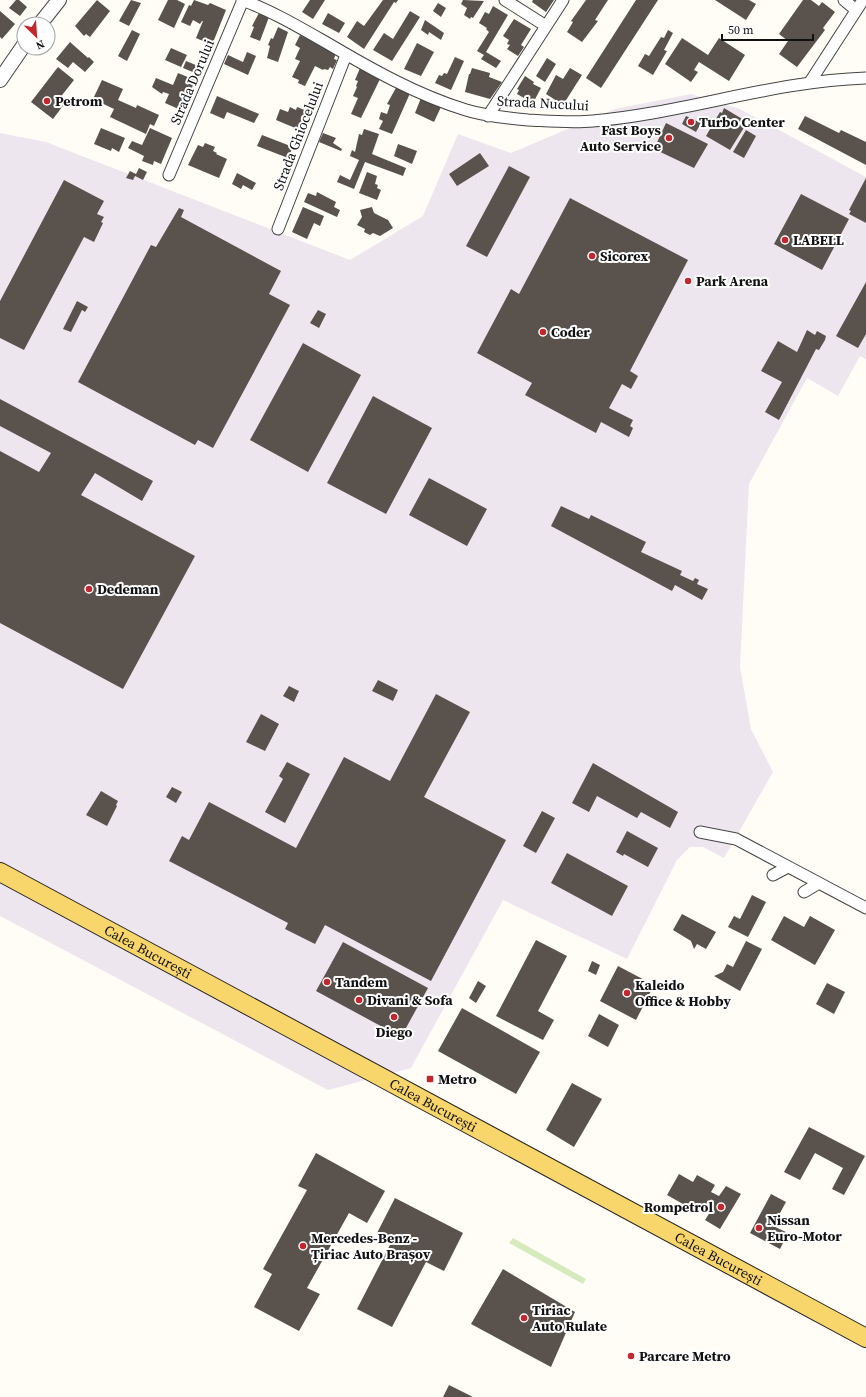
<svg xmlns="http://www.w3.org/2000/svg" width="866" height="1397" font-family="'Source Serif 4',serif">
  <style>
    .industrial { fill: #eee6ef }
    .green { fill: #d5ebbd }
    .building { fill: #5a524d }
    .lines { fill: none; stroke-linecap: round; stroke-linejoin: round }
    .minor-casing { stroke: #444; stroke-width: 13 }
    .tertiary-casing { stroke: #444; stroke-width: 16 }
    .primary-casing { stroke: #222; stroke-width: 20 }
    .minor { stroke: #fff; stroke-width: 11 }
    .tertiary { stroke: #fff; stroke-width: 14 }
    .primary { stroke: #f9d66b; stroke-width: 18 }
    .poi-dot { fill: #c4262e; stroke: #fff; stroke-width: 1.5 }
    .labels { text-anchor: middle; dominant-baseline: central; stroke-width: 4; stroke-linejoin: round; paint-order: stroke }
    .street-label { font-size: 14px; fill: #111; stroke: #fff }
    .poi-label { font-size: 14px; font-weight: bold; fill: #111; stroke: #fff; text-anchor: start }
  </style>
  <rect width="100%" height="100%" fill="#fffdf5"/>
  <path class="industrial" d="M691 94 740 109 866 177V359L860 356 838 396 807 378 749 484 740 667 751 729 773 772 724 858 703 847H690L677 860 627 959 503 900 411 1068 328 1090 0 916V133L46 142 350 260 423 216 458 134 511 153 615 109Z"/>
  <path class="green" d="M513 1238 586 1279 583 1284 509 1243Z"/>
  <path class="building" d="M16 0H19L27 7 20 16 9 8Z
    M97 0 110 11 90 37 86 34 84 36 75 26Z
    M131 0 141 3 129 26 119 21Z
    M168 0H177L185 4 174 28 158 20Z
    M194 0 208 5 210 3 226 10 212 45 196 38 203 21H202L200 24 193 20 190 26 181 22 189 5 191 6Z
    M310 0H325L313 19 302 12Z
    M383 0H398L396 3 394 2 364 49 347 37 357 21 364 26Z
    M463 0 484 1 473 18 471 17 470 19 464 15 467 8 461 4Z
    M533 0H554L546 12 532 2Z
    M586 0H608L595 20 598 21 582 42 567 32 573 22 571 21Z
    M636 0H658L601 88 586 78Z
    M715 0H749L756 4 746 20Z
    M803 0H811L819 6 822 2 835 12 823 28 825 30 797 67 779 54 788 41 779 34Z
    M438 3 446 8 441 17 433 11Z
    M493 6 508 15 486 52 501 61 496 68 481 59 484 55 477 51 489 32 486 29 487 28 479 23 485 12 489 14Z
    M0 11 15 24 2 39 0 37Z
    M410 11 420 17 392 61 373 50 384 33 393 39Z
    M259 13 269 17 260 41 250 37 254 27 252 26Z
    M328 13 345 23 339 33 322 24Z
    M514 19 531 29 521 45 524 47 518 56 507 49 510 45 507 44 509 40 503 36Z
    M425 20 444 33 441 40 429 32 428 35 421 30Z
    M278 27 288 32 278 62 267 58 270 46 268 45 271 38 273 39Z
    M132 30 140 34 127 61 118 56Z
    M668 30 673 33 664 50 667 51 653 75 638 66 645 54 649 56 661 37 664 38Z
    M300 35 336 53 334 59 337 60 333 69 330 67 328 70 324 69 323 70 315 66 305 86 298 83 299 80 292 77 300 61 295 59 300 48 295 45Z
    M682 38 708 55 719 38 745 55 729 81 699 62 694 70 698 72 691 82 665 64Z
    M70 42 88 58 89 57 94 62 85 72 73 62 68 68 56 59Z
    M417 43 434 52 421 76 404 69Z
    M171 48 187 55 181 67 165 60Z
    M247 52 256 56 248 75 224 64 228 55 243 62Z
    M455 57 464 61 451 90 435 83 439 75 442 76 444 73 447 74Z
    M547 58 556 64 545 82 536 76Z
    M186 61 203 68 200 75 183 68Z
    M58 67 74 80 59 99 65 103 53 119 31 102Z
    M360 68 381 77 361 118 351 114 358 98 353 96 357 87 356 86 358 81 355 80Z
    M472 68 490 73 489 77 502 82 490 99 465 92 469 74H470Z
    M570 68 582 75 563 105 546 94 556 75 563 79Z
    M178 73 195 80 183 111 165 103 169 94 163 92 162 94 152 87 156 78 173 85Z
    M525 76 534 82 533 84 541 88 533 103 517 94 519 90 517 89Z
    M102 80 123 89 118 100 136 108 137 105 159 115 154 126 150 124 146 134 110 117 114 109 93 99Z
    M397 86 411 91 392 134 379 129 383 121 379 119 381 112 387 114 390 105 387 104Z
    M217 96 259 114 254 123 227 112 224 119 210 113Z
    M421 98 441 107 434 122 415 113Z
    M290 107 296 110 297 107 307 111 300 130 276 120 280 109 288 112Z
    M724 108 744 120 741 124 745 126 730 150 706 136 720 112 722 113Z
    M686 116 701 123 696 132 682 124Z
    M805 116 839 133 841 130 866 142V165L798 129Z
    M666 123 708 144 694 168 654 149Z
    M101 128 125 138 119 152 112 148 111 151 94 144Z
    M150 128 172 138 161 164 154 161 153 165 142 161 144 156 128 148 132 141 142 145Z
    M364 129 379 134 372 154 406 168 403 176 365 162 354 189 337 182 340 175 350 180 359 160 350 156 352 150 355 152 359 134 362 135Z
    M746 130 756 136 744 158 733 152Z
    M323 133 336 138 333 143 342 149 341 151 319 142Z
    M262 135 293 147 288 158 257 146Z
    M205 143 215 147 213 151 217 153 216 154 227 159 219 178 188 165 198 145 203 147Z
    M398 144 417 151 412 164 394 156Z
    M480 153 489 166 457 186 449 174Z
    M509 166 530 177 487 257 466 246Z
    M139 168 147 172 143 180 135 176 133 180 126 178 130 171 136 174Z
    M367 172 377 176 375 184 378 185 377 188 381 190 377 200 359 193Z
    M237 173 256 183 252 190 243 185 241 189 232 184Z
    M866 178V223L849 214 851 211 849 210Z
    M64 180 104 201 97 214 104 217 101 222 103 223 94 242 84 237 24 350 0 338V301Z
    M317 192 336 202 334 207 340 210 337 217 304 202 308 193 316 196Z
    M801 194 849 219 822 270 774 244Z
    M570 198 688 260 630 371 638 376 631 389 622 384 609 408 633 420 630 426 633 428 629 437 601 422 596 433 525 395 532 383 477 353 511 289 519 294Z
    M303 207 324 216 320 226 314 223 307 239 292 232Z
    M372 207 374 213 388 220 393 228 380 236 373 233 370 235 364 232 365 229 357 225 362 217 360 210Z
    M179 208 184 210 181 217 281 271 269 294 290 305 213 448 198 440 195 445 78 382 151 245 156 247Z
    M866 282V334L858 348 836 336Z
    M77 301 88 307 85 312 82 310 71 332 63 329Z
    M318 310 326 314 319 328 310 323Z
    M807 330 815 335 817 331 826 336 825 340 819 350 816 349 779 420 765 412 782 382 761 371 778 341 797 352Z
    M303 343 361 375 308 472 250 440Z
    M373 396 432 428 386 514 327 483Z
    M0 399 153 481 142 501 95 473 81 495 195 556 123 689 0 623V451L39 472 51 453 0 426Z
    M429 478 487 509 467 546 409 515Z
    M561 506 589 519 591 515 646 542 641 552 682 571 680 575 693 581 695 578 699 580 697 584 708 589 702 600 675 585 672 591 551 526Z
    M378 680 398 690 393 701 372 691Z
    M289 686 299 691 294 702 283 696Z
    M436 694 470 712 424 797 506 840 431 981 325 925 315 944 285 929 288 923 169 861 182 836 189 840 209 802 296 848 344 757 390 781Z
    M261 714 279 724 265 751 246 742Z
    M287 762 310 774 285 823 265 812 283 779 279 776Z
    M593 763 678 812 670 828 641 812 637 818 597 796 589 812 572 803Z
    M172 787 182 792 176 803 166 797Z
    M101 791 118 801 116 805 117 806 107 826 86 815Z
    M542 811 555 818 536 853 523 846Z
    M627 831 658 848 648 867 624 854 623 856 616 852Z
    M567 853 628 886 612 916 551 883Z
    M752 895 766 902 748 937 728 927 734 916 740 919Z
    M682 914 716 932 706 949 697 944 694 949 691 941 673 930Z
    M784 916 804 927 810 916 835 930 815 965 771 940Z
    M536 940 567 956 538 1011 554 1020 543 1040 496 1016Z
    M746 941 762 949 740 991 714 976 723 972 727 964 733 967Z
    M343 942 428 988 401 1037 316 991Z
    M592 961 600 965 596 975 588 971Z
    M618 966 654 985 636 1020 600 1001Z
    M478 981 486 986 476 1003 469 998Z
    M827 983 845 992 834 1014 816 1004Z
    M462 1008 540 1052 516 1094 438 1051Z
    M599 1014 619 1025 608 1047 588 1036Z
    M572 1083 602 1099 574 1147 546 1130Z
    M809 1127 865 1156 844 1195 832 1189 843 1168 815 1153 800 1180 784 1172Z
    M316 1153 385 1191 367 1223 349 1213 307 1288 320 1294 299 1331 254 1307 272 1274 263 1269 307 1190 298 1186Z
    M679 1174 693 1182 697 1175 715 1185 711 1192 719 1196 726 1186 741 1194 720 1229 705 1220 712 1209 704 1204 699 1213 667 1195Z
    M771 1194 786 1202 773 1226 788 1233 780 1249 750 1233Z
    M395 1198 463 1233 444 1271 426 1262 392 1327 357 1309 392 1241 377 1233Z
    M503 1269 575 1312 551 1367 471 1324Z
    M449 1385 473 1397H443Z"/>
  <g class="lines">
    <g class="minor-casing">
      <path id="minor" d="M242 0C272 11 299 27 327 43 371 69 417 95 466 110 486 116 507 118 528 120 549 121 572 123 593 121 685 113 773 81 866 78
        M505 0 546 26
        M844 0 856 10
        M810 82 863 0
        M488 116 563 0
        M169 175 243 0
        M278 229 346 55
        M700 832 736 839 866 908
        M773 875 788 867
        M804 892 819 883"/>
    </g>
    <g class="tertiary-casing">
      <path id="tertiary" d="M40 24 59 0
        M0 80 24 45"/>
    </g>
    <g class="primary-casing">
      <g id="primary">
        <path id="s1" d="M0 872 866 1338"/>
      </g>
    </g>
    <use href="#minor" class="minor"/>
    <use href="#tertiary" class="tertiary"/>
    <use href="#primary" class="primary"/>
  </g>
  <g class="poi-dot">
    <circle cx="47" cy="101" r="4"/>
    <circle cx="691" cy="122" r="4"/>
    <circle cx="669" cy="138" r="4"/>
    <circle cx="785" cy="240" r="4"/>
    <circle cx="592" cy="256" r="4"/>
    <circle cx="688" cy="281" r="4"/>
    <circle cx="543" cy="332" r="4"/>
    <circle cx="89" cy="589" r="4"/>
    <circle cx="327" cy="982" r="4"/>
    <circle cx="627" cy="993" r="4"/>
    <circle cx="359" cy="1000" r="4"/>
    <circle cx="394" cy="1017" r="4"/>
    <rect x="426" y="1075" width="8" height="8" rx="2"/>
    <circle cx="721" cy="1207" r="4"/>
    <circle cx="759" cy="1228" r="4"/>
    <circle cx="303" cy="1246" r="4"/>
    <circle cx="524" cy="1318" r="4"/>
    <circle cx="631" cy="1356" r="4"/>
  </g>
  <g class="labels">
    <g class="street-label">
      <text transform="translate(192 82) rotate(-67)">Strada Dorului</text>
      <text transform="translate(543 103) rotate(3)">Strada Nucului</text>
      <text transform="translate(298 136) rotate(-69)">Strada Ghiocelului</text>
      <text stroke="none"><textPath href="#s1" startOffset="168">Calea București</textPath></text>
      <text stroke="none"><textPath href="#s1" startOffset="492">Calea București</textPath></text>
      <text stroke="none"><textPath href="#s1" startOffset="816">Calea București</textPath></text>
    </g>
    <g class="poi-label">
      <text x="55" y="101">Petrom</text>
      <text x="699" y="122">Turbo Center</text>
      <text x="661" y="130" text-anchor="end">Fast Boys<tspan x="661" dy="16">Auto Service</tspan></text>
      <text x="793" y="240">LABELL</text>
      <text x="600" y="256">Sicorex</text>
      <text x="696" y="281">Park Arena</text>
      <text x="551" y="332">Coder</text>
      <text x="97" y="589">Dedeman</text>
      <text x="335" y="982">Tandem</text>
      <text x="635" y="985">Kaleido<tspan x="635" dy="16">Office &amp; Hobby</tspan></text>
      <text x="367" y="1000">Divani &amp; Sofa</text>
      <text x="394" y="1032" text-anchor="middle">Diego</text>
      <text x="438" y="1079">Metro</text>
      <text x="713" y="1207" text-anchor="end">Rompetrol</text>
      <text x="767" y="1220">Nissan<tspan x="767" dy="16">Euro-Motor</tspan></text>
      <text x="311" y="1238">Mercedes-Benz -<tspan x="311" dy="16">Țiriac Auto Brașov</tspan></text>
      <text x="532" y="1310">Tiriac<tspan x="532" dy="16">Auto Rulate</tspan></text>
      <text x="639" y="1356">Parcare Metro</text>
    </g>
  </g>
  <g transform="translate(36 36) rotate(155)"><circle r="19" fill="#ffffff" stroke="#a0a0a0"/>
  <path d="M0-3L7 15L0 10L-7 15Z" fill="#c4262e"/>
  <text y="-6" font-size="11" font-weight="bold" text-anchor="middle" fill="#111111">N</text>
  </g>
  <path d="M722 34v6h91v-6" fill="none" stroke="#111111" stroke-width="2"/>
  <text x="728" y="34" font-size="12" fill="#111111" stroke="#ffffff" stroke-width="3" paint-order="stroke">50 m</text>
</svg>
